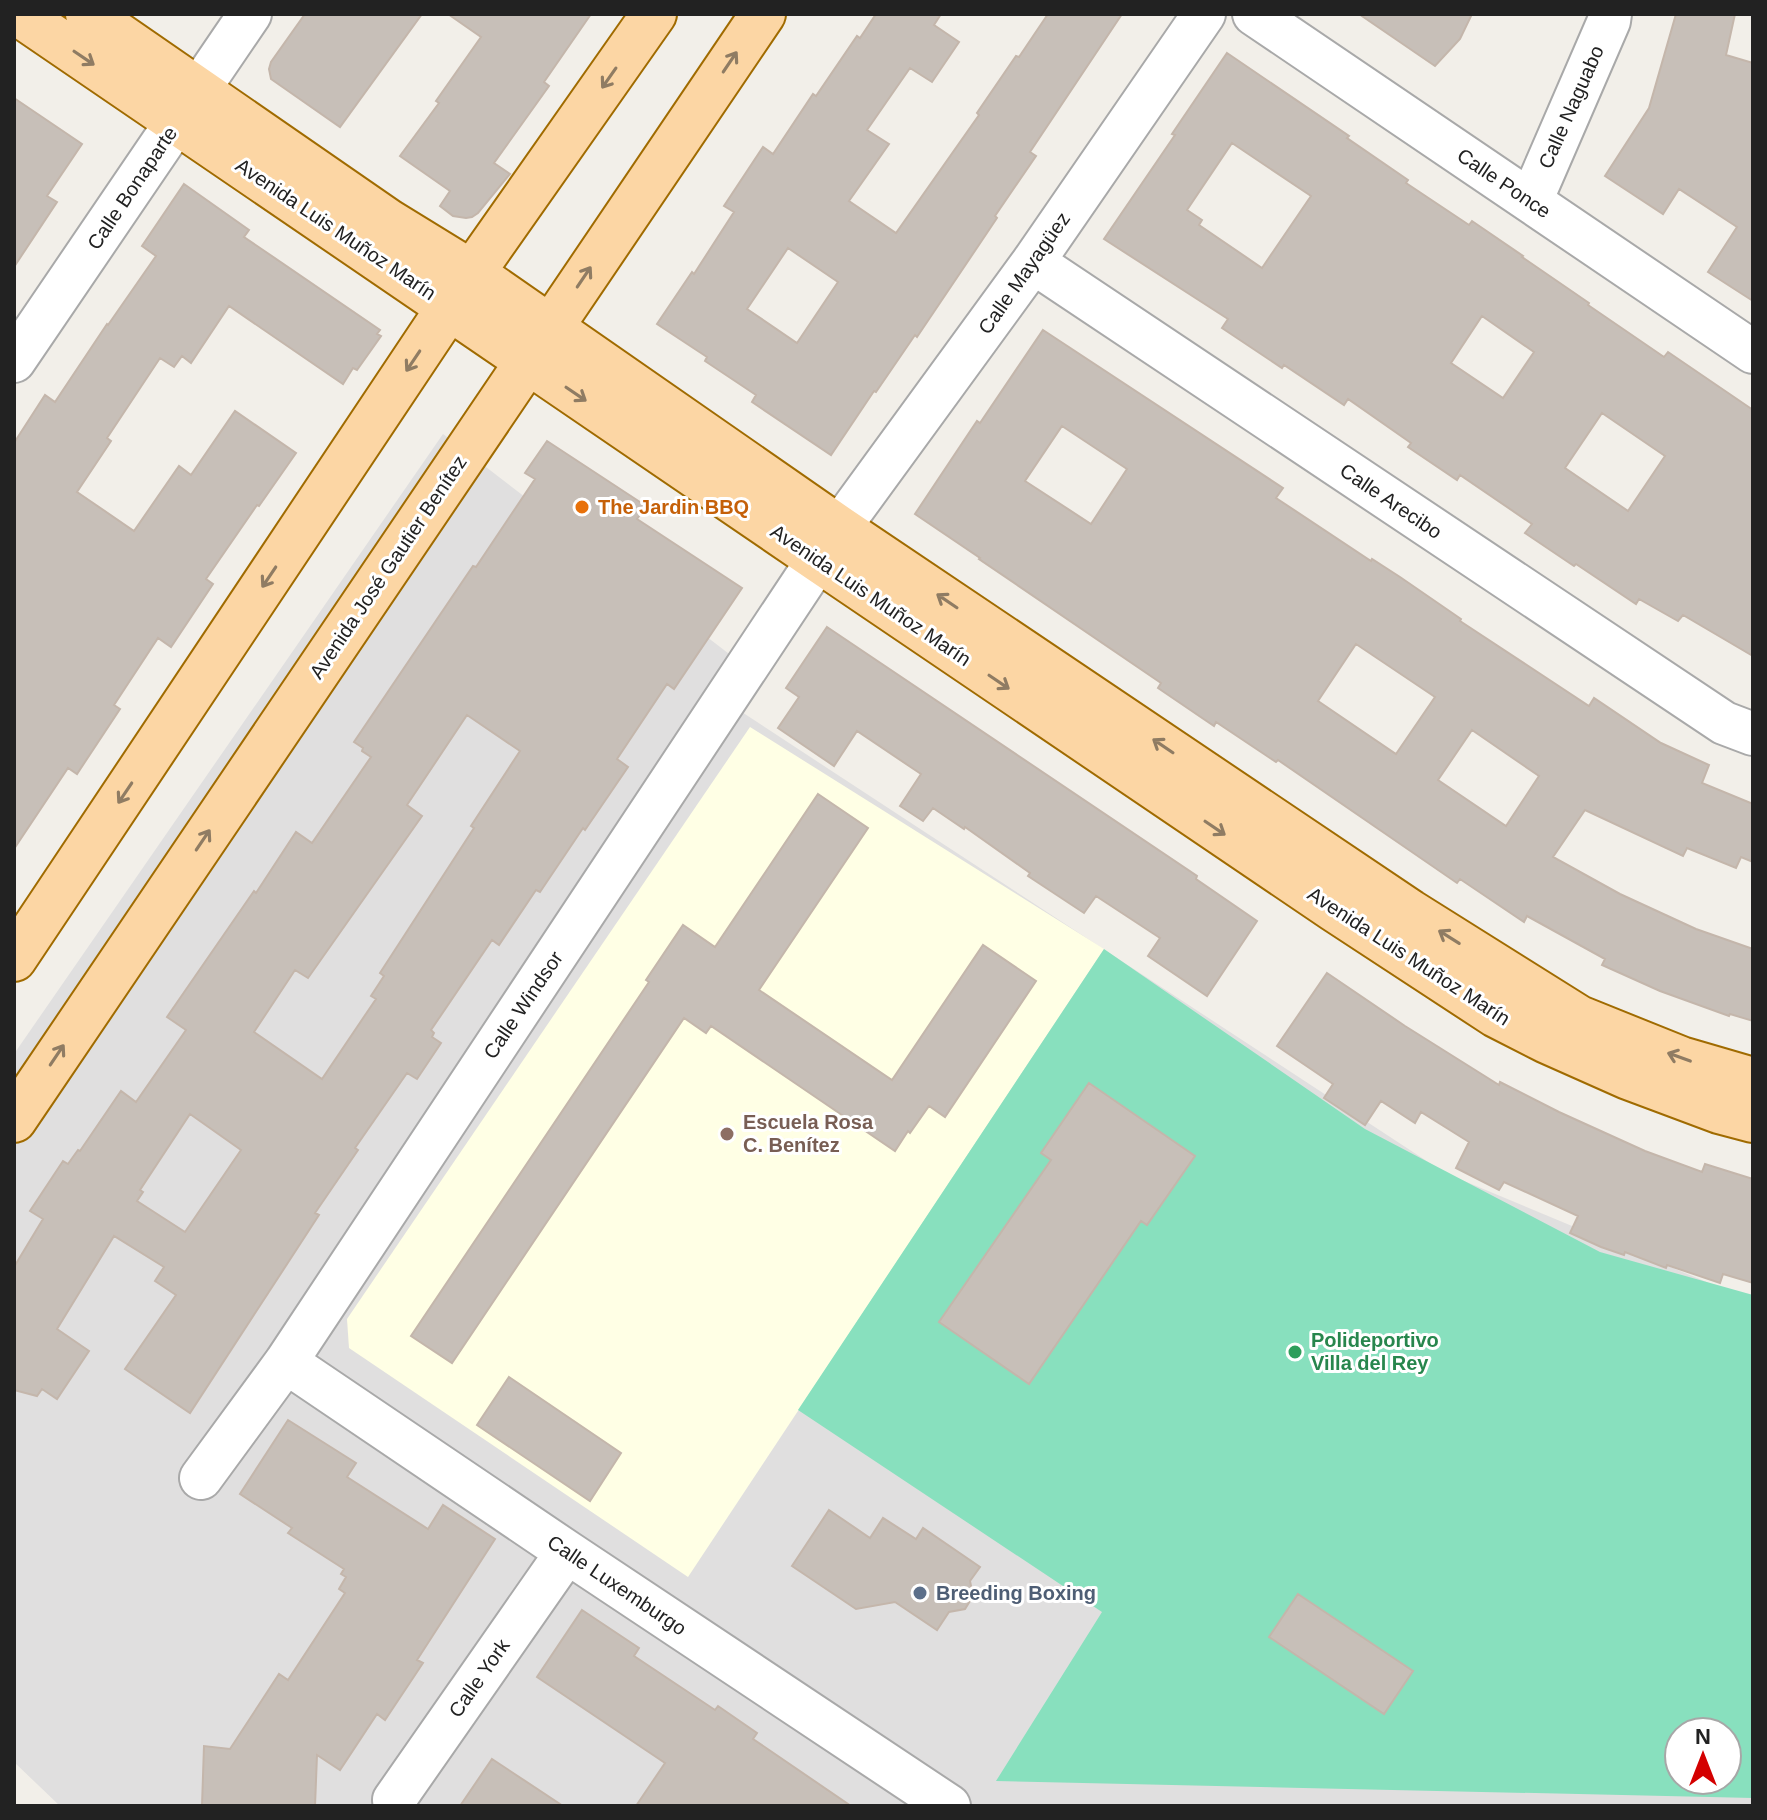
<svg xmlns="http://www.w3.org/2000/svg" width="1767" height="1820" font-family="Arial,sans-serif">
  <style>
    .residential { fill: #e0dfdf; fill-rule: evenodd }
    .education { fill: #ffffe5 }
    .pitch { fill: #88e0be; fill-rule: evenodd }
    .building { fill: #c7bfb8; stroke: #c4b6ab; stroke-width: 2; fill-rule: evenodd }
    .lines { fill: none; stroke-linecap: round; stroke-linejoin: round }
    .street-casing { stroke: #a9a9a9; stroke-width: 46 }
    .primary-casing { stroke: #a06b00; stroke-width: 48 }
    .street { stroke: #fff; stroke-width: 42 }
    .primary { stroke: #fcd6a4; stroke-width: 44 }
    .oneway { stroke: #8f7c63 }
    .food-dot { fill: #e8710a; stroke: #fff; stroke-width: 3 }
    .education-dot { fill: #8d6e63; stroke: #fff; stroke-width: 3 }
    .leisure-dot { fill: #2e9e5b; stroke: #fff; stroke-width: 3 }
    .service-dot { fill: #5c6f8a; stroke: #fff; stroke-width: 3 }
    .labels { text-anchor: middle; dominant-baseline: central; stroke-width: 6; stroke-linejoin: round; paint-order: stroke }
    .street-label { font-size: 20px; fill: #222; stroke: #fff }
    .food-label { font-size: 20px; font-weight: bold; fill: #c56008; stroke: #fff; text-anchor: start }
    .education-label { font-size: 20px; font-weight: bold; fill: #785e54; stroke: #fff; text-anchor: start }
    .leisure-label { font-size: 20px; font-weight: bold; fill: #27864d; stroke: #fff; text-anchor: start }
    .service-label { font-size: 20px; font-weight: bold; fill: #4e5e75; stroke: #fff; text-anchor: start }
  </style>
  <rect width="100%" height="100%" fill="#f2efe9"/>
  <path class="residential" d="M443 434 750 670 728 703 1445 1173 1733 1293 1753 1296V1806H60L14 1762V1054ZM1679 1732H1727V1780H1679Z"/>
  <path class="education" d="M750 727 1104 949 688 1577 349 1348 347 1319Z"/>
  <path class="pitch" d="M1104 949 1365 1129 1600 1252 1753 1295V1798L996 1781 1102 1612 798 1410ZM1679 1732H1727V1780H1679Z"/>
  <path class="building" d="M305 14H422L340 127 271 79 269 69 271 62Z
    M448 14H591L544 82 549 86 494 163 510 174 478 213 472 217 466 218 453 216 440 206 450 191 400 156 439 103 436 101 481 37Z
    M876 14H941L934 25 959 42 932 82 910 68 867 130 889 144 849 201 896 233 979 115 977 113 1016 56 1019 57 1048 14H1122L1030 152 1036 156 995 216 997 218 917 337 915 335 876 392 874 391 831 455 752 402 756 395 705 361 707 357 657 324 692 272 694 274 734 212 724 206 763 147 773 154 813 94 816 96 857 36 860 38ZM788 248 838 282 797 343 747 309Z
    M1359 14H1472L1460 39 1435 66Z
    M1676 14H1735L1726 55 1753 63V301L1708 272 1737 227 1679 189 1663 214 1605 176 1649 108Z
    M1227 53 1349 136 1347 138 1408 180 1406 183 1469 225 1472 221 1523 256 1522 257 1589 303 1588 305 1664 357 1668 352 1753 410V656L1683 615 1678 621 1639 599 1636 604 1576 564 1574 566 1525 533 1532 524 1460 475 1457 480 1408 447 1411 443 1348 399 1344 405 1284 365 1282 368 1222 328 1228 319 1104 239 1175 135 1172 134ZM1232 143 1311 196 1262 268 1199 225 1202 220 1187 210ZM1482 316 1534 352 1503 398 1451 363ZM1602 413 1665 456 1628 511 1565 468Z
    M14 98 82 144 47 196 57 202 14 267Z
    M184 184 249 230 244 237 380 330 377 334 381 336 357 370 353 368 343 384 229 306 191 363 182 356 174 367 160 358 107 438 111 441 77 492 134 531 179 466 191 475 235 411 296 453 259 506 257 505 206 579 213 584 171 647 158 638 114 705 120 709 77 774 68 768 14 849V443L45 395 55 402 107 324 108 325 156 256 142 246Z
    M1043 330 1283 488 1276 498 1371 561 1372 559 1400 577 1461 619 1460 621 1589 706 1594 698 1661 743 1709 765 1702 783 1753 804V862L1741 857 1736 868 1687 848 1683 856 1585 810 1553 857 1620 894 1696 929 1753 949V1021L1730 1014 1729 1016 1660 991 1602 965 1605 959 1527 916 1524 922 1460 879 1457 883 1278 760 1276 762 1216 722 1214 726 1158 688 1161 683 979 559 980 558 915 514 977 421 980 423ZM1062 426 1127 469 1091 524 1025 481ZM1356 644 1435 697 1396 754 1318 701ZM1472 730 1539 776 1506 826 1438 780Z
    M547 441 646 506 637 519 742 588 674 689 667 684 617 759 628 767 585 830 583 828 540 892 536 890 499 945 492 940 431 1030 434 1033 432 1037 441 1043 417 1079 407 1073 355 1148 358 1150 315 1213 319 1215 190 1413 125 1369 176 1295 155 1281 164 1267 114 1236 57 1329 89 1351 57 1399 42 1389 37 1396 14 1390V1267L43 1219 30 1211 63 1161 68 1164 78 1150 80 1151 121 1091 136 1102 186 1030 167 1017 254 891 256 893 296 832 312 843 371 757 362 751 363 748 354 742 473 566 476 567 535 479 525 473ZM467 715 520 751 471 826 474 828 380 973 384 976 371 996 376 999 322 1079 254 1032 295 970 308 978 422 816 407 805ZM190 1114 241 1150 185 1232 137 1201 143 1192 140 1190Z
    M827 627 1197 876 1196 879 1257 921 1207 996 1148 956 1160 938 1096 896 1084 913 1028 876 1030 873 965 827 964 829 933 808 923 821 900 806 921 774 857 731 834 766 778 728 799 697 786 688Z
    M818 794 868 828 759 990 892 1080 983 945 1036 981 945 1117 929 1106 910 1133 908 1131 895 1151 711 1026 706 1033 684 1018 452 1363 411 1336 649 982 646 980 683 925 715 947Z
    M1327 973 1405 1026 1499 1085 1500 1082 1559 1112 1645 1151 1702 1172 1705 1164 1753 1179V1283L1723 1274 1720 1283 1667 1265 1666 1268 1625 1252 1624 1255 1601 1247 1570 1233 1578 1216 1504 1182 1499 1190 1456 1168 1469 1142 1421 1112 1415 1123 1381 1101 1365 1125 1324 1098 1333 1084 1277 1046Z
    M1089 1083 1195 1156 1147 1225 1141 1221 1029 1384 939 1322 1051 1160 1041 1153Z
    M509 1377 621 1453 590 1501 477 1425Z
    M288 1420 356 1463 347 1477 428 1529 443 1505 495 1539 417 1660 423 1663 385 1720 377 1714 340 1770 317 1755 315 1806H202L204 1746 230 1749 279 1674 288 1680 345 1593 339 1589 346 1577 341 1574 344 1569 288 1533 292 1528 240 1494Z
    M829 1510 870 1538 883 1518 916 1539 923 1528 980 1567 970 1581 973 1596 965 1609 949 1612 937 1630 895 1602 856 1609 792 1566Z
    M1298 1594 1413 1671 1384 1714 1269 1637Z
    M582 1610 639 1648 634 1656 715 1710 718 1706 757 1733 753 1739 851 1806H636L665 1763 537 1677Z
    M492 1759 563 1806H460Z"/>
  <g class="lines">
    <g class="street-casing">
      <path id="street" d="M1254 14 1753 352
        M1531 201 1609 21 1610 14
        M1033 262 1724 723 1753 734
        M14 361 250 14
        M286 1362 567 1552 949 1806
        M201 1478 286 1362 839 528 1033 262 1204 14
        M395 1806 394 1800 567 1552"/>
    </g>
    <g class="primary-casing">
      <path id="primary" d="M19 14 819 560 1334 909 1496 1015 1547 1041 1628 1077 1719 1111 1753 1120
        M88 14 389 222 472 273 839 528 1410 912 1579 1018 1681 1059 1753 1080
        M14 959 472 273 654 14
        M14 1120 763 14"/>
    </g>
    <use href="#street" class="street"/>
    <use href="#primary" class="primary"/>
  </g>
  <defs><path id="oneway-shaft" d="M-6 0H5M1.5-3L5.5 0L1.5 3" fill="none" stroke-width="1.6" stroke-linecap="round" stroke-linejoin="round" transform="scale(2)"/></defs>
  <g class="oneway">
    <use href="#oneway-shaft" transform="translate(84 58) rotate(34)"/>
    <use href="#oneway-shaft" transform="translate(730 62) rotate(-56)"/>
    <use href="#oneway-shaft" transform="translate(609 78) rotate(125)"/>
    <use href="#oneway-shaft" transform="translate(584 277) rotate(-56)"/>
    <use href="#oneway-shaft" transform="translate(413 361) rotate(124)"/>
    <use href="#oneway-shaft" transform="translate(576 394) rotate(34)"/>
    <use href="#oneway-shaft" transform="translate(269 577) rotate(124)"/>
    <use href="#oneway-shaft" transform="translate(947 601) rotate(-146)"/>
    <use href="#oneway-shaft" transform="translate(999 682) rotate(34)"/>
    <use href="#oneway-shaft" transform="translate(1163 746) rotate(-146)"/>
    <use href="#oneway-shaft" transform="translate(125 793) rotate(124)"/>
    <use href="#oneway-shaft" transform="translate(1215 828) rotate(34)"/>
    <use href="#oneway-shaft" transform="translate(203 840) rotate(-56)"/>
    <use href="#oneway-shaft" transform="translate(1449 937) rotate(-148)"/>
    <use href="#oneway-shaft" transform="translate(57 1055) rotate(-56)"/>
    <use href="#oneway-shaft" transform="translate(1679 1057) rotate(-160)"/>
  </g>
  <circle class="food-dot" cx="582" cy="507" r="8"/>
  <circle class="education-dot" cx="727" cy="1134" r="8"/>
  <circle class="leisure-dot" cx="1295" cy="1352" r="8"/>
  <circle class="service-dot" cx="920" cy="1593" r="8"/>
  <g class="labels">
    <g class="street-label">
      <text transform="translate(1571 107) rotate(-66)">Calle Naguabo</text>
      <text transform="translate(1504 183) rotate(34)">Calle Ponce</text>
      <text transform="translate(132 188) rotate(-56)">Calle Bonaparte</text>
      <text transform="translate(336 229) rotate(34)">Avenida Luis Muñoz Marín</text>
      <text transform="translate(1024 273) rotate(-55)">Calle Mayagüez</text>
      <text transform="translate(1391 501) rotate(34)">Calle Arecibo</text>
      <text transform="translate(388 567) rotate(-56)">Avenida José Gautier Benítez</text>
      <text transform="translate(871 595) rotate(34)">Avenida Luis Muñoz Marín</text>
      <text transform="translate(1409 956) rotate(33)">Avenida Luis Muñoz Marín</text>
      <text transform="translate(523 1005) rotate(-56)">Calle Windsor</text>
      <text transform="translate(617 1585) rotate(34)">Calle Luxemburgo</text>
      <text transform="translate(479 1678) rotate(-55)">Calle York</text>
    </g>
    <g class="food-label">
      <text x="598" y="507">The Jardin BBQ</text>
    </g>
    <g class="education-label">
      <text x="743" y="1122">Escuela Rosa<tspan x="743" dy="23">C. Benítez</tspan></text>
    </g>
    <g class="leisure-label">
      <text x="1311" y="1340">Polideportivo<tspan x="1311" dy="23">Villa del Rey</tspan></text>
    </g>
    <g class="service-label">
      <text x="936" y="1593">Breeding Boxing</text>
    </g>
  </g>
  <rect width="1767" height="1820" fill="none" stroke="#222222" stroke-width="32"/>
  <g transform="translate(1703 1756)"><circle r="38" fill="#ffffff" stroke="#a7a7a7" stroke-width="2"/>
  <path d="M0-6L14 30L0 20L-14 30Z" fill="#d40000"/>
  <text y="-12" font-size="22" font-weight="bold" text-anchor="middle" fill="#222222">N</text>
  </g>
</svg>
